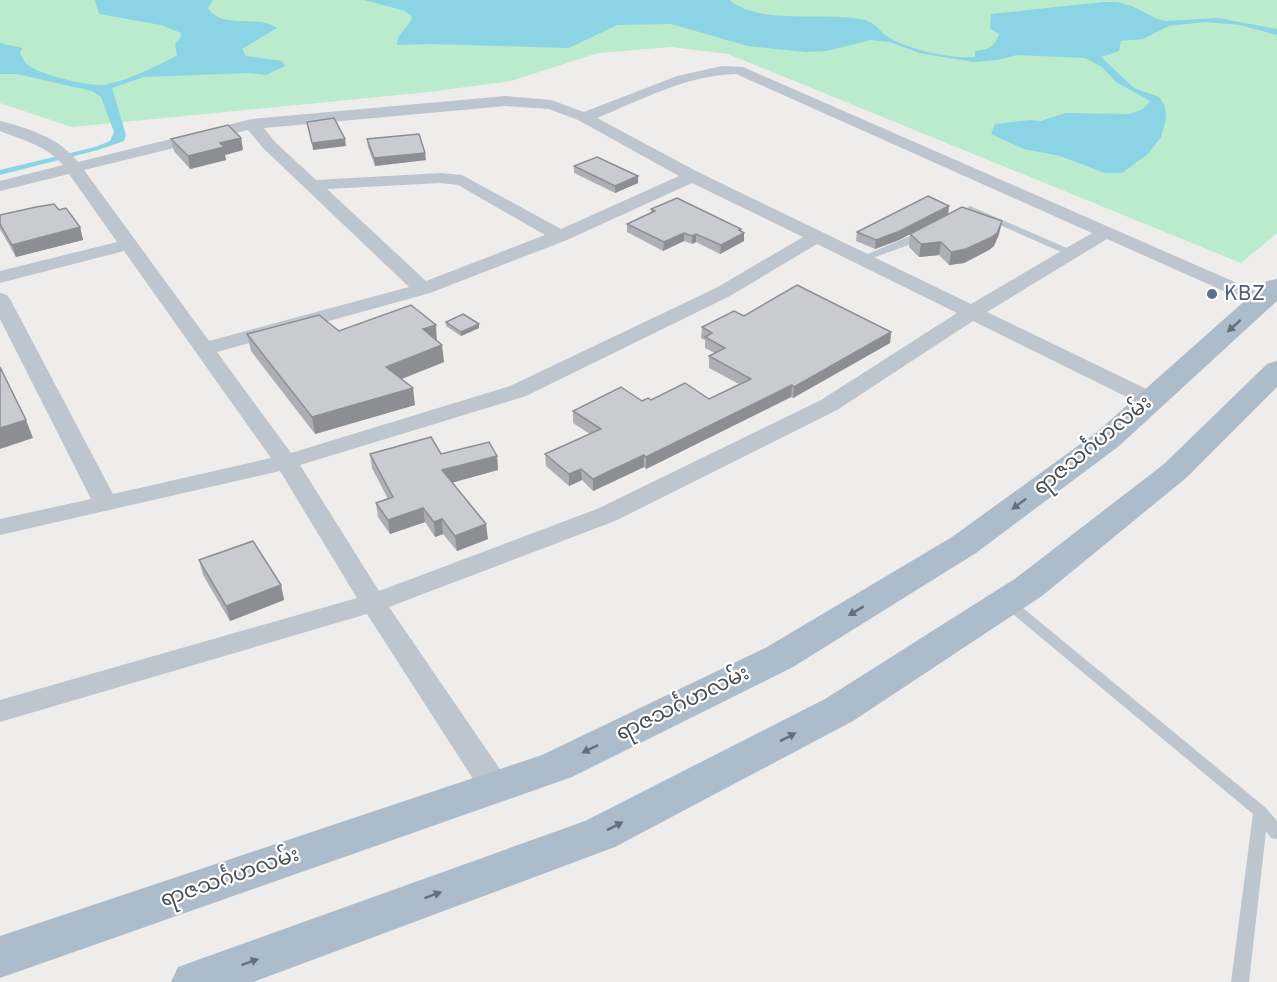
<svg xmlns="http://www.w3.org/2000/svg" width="1277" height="982" font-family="Overpass,'Noto Sans Myanmar',sans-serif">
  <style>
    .green { fill: #bbebcd }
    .water { fill: #8ad4e6 }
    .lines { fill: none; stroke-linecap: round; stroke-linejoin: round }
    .service { fill: #bdc6ce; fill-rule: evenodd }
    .minor { fill: #bdc6ce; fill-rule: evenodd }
    .primary { fill: #acbcca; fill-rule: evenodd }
    .wall { fill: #adafb4 }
    .shaded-wall { fill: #8d8e92 }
    .building { fill: #c9cbd1; stroke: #8d8e92; stroke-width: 1.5 }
    .oneway { fill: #64707a }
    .service-dot { fill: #5c6f8a; stroke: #fff; stroke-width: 2 }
    .labels { text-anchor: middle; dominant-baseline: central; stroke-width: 4.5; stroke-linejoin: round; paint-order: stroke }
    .service-label { font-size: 21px; fill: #4e5e75; stroke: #fff; text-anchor: start }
    .street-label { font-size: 21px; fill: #454f58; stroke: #fff }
  </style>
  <rect width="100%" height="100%" fill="#efecec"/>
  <path class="green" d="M0 0H1277V233L1241 263 728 54 671 47 598 53 511 81 429 92 72 127 0 103Z"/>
  <path class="water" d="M95 0H213L208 8C222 30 257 14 277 28L242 49 246 56 282 61 285 66 266 75 249 73 144 77 112 88 126 135 124 141 98 150 0 175V170L95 147 110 141 114 132 101 97 92 91 17 74H0V43L22 48 20 53C22 57 24 62 28 65 40 75 88 86 103 85 121 83 161 65 177 55L175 44 180 39 181 33 161 25 99 14Z
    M364 0H729C760 25 822 12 860 19 878 22 876 30 890 38 910 50 951 59 975 57V51C989 49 994 48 999 34L990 28 991 14 1104 2H1117L1132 6 1157 19 1166 21 1218 18 1277 29V35L1240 25 1205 22 1169 26 1143 39 1121 41 1119 51 1101 57 1134 88 1159 97 1165 106 1166 119 1161 137 1148 154 1122 173H1105L1060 156 1024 149 991 134 995 124 1030 120 1041 121 1065 113 1130 114 1143 109 1150 101 1116 82 1102 67 1085 58 1017 55 998 60 974 62 919 53 890 42 871 40 827 51 806 52 748 46 671 24 617 25 569 48 429 44 397 45C397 32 409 29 412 17L405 11Z"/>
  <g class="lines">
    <path class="service" d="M970 206 1074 251 1076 253 1071 256 1068 255 970 212 955 220 950 217Z
      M924 230 929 233 927 235 906 246 864 261 861 262 856 259Z
      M1007 597 1012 599 1266 808 1277 821V839L1271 838 1266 831 1249 982H1231L1253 814 1002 605 1000 602 1002 599Z"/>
    <path class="minor" d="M722 66 743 67 1269 297 1272 301 1269 305H1255L1107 239 987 312 1159 395 1162 400 1159 405 1151 407 1143 405 973 321 837 410 615 521 389 607 506 778 510 787 506 796 495 799 484 796 367 614 0 722V700L357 598 280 471 0 535V519L91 499 0 319V293L7 295 10 299 113 494 271 458 124 251 0 283V271L117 242 69 174 0 191V181L63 165C47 146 23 140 0 131V121C28 128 60 138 78 162L252 119 506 96 551 100 584 112 677 76ZM736 74 1092 233 971 304 698 172 597 118C641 100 687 75 736 74ZM506 106 549 109 578 120 679 176 561 229 462 175 441 173 316 180 275 142 264 128ZM248 130 263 148 409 287 209 341 84 170ZM441 183 458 185 545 235 426 281 327 189ZM692 183 803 237 716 288 510 386 291 453 217 352 430 293 567 240ZM817 244 957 313 821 400 597 509 379 591 300 465 526 396 730 296Z"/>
    <path class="primary" d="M1277 279V301L1119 446 976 553 793 667 572 777 0 978V936L542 755 767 647 952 537 1097 432 1267 281Z
      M1277 361V387L1186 478 1042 596 853 721 615 847 253 982H171L178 967 585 821 825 699 1016 578 1164 464 1267 364Z"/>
  </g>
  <path class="wall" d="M241 138 243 150 225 155 226 160 190 169 174 151 171 139Z
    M367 139 426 160 375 166 368 147Z
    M574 166 638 183 615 193 574 173Z
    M949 206 948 214 1002 221 999 234 994 246 989 250 964 263 949 265 939 255 919 257 909 247 910 234 899 240 875 249 856 241 857 232Z
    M651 209 741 231 744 233V241L720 254 696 242 692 244 684 241 663 251 627 232V224L651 212Z
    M59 210 80 227 83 240 16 257 0 229V215Z
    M744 316 891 332 890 343 793 398 791 397 646 469 644 467 593 491 582 480 569 486 546 466 545 454 590 434 573 423V411L651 400 709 399 739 384 709 368V356L715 353 705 348V340L701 338 702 327Z
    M446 322 479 324V328L461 336 446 326Z
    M339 331 437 341 444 362 402 379 415 405 315 434 251 351 247 334Z
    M370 454 497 456 498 470 452 482 488 539 457 551 443 534 435 537 425 522 390 534 378 517 376 503 388 499 372 468Z
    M199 560 281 585 284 600 230 621 203 575Z"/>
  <path class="shaded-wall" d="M241 138 243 150 225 155 226 160 190 169 188 156 220 143Z
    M345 139 346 146 313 150 312 143Z
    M425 153 426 160 375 166 374 158Z
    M638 176V183L615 193V186Z
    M949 206 948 215 899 240 875 249 876 240Z
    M1002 221 999 234 994 246 989 250 964 263 949 265 951 252Z
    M80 227 83 240 16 257 12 245Z
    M741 229V235L744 233V241L720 254 721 245Z
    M684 233V241L663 251 664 242Z
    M696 234V242L692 244V236Z
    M941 242 939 255 919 257 921 244Z
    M479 324V328L461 336V332Z
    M436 325 437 342 423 329Z
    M891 332 890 343 793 398 794 387Z
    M442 345 444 362 388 384 386 367Z
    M792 385 791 397 646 469V457Z
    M413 388 415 405 315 434 312 417Z
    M26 420 33 438 0 449V428Z
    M644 455V467L593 491V479Z
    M497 456 498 470 444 485 442 470Z
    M581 469 582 480 569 486V474Z
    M423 508 425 522 390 534 388 520Z
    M442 519 443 534 435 537 434 522Z
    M486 524 488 539 457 551 455 536Z
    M281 585 284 600 230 621 226 606Z"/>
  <path class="building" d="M334 118 345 139 312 143 307 122Z
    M228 125 241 138 220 143 224 147 188 156 171 139Z
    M419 134 425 153 374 158 367 139Z
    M597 157 638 176 615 186 574 166Z
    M928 196 949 206 900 231 876 240 857 232Z
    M677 198 741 229 739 230 744 233 721 245 696 234 692 236 684 233 664 242 627 224 655 211 651 209Z
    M54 204 59 210 66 208 80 227 12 245 0 224V215L36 207Z
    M962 207 1002 221 997 233 992 237 966 249 951 252 941 242 921 244 910 234Z
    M797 285 891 332 794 387 792 385 646 457 644 455 593 479 581 469 569 474 545 454 601 429 573 411 621 387 642 401 648 398 651 400 685 383 709 399 751 379 709 356 725 348 705 337 712 333 702 327 734 311 744 316Z
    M411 305 436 325 423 329 442 345 386 367 413 388 312 417 247 334 319 315 339 331Z
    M463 314 479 324 461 332 446 322Z
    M0 367 26 420 0 428Z
    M431 437 441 454 489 442 497 456 442 470 486 524 455 536 442 519 434 522 423 508 388 520 376 503 393 497 370 454Z
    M253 541 281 585 226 606 199 560Z"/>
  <defs><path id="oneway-solid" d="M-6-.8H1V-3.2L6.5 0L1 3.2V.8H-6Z" transform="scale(1.5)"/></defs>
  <g class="oneway">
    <use href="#oneway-solid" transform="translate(1234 326) rotate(138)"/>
    <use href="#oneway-solid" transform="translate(1019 504) rotate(144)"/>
    <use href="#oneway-solid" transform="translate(856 611) rotate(149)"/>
    <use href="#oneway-solid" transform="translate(788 737) rotate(-27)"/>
    <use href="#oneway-solid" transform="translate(590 749) rotate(154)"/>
    <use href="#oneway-solid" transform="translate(615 826) rotate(-27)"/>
    <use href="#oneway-solid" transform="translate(433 895) rotate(-20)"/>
    <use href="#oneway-solid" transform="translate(250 962) rotate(-20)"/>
  </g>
  <circle class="service-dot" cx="1212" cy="294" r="6"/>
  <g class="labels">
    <g class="service-label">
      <text x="1224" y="294">KBZ</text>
    </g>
    <g class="street-label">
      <text transform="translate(1093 446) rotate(-39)">ရာဇသင်္ဂဟလမ်း</text>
      <text transform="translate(683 704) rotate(-26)">ရာဇသင်္ဂဟလမ်း</text>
      <text transform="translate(230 878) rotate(-19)">ရာဇသင်္ဂဟလမ်း</text>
    </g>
  </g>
</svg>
